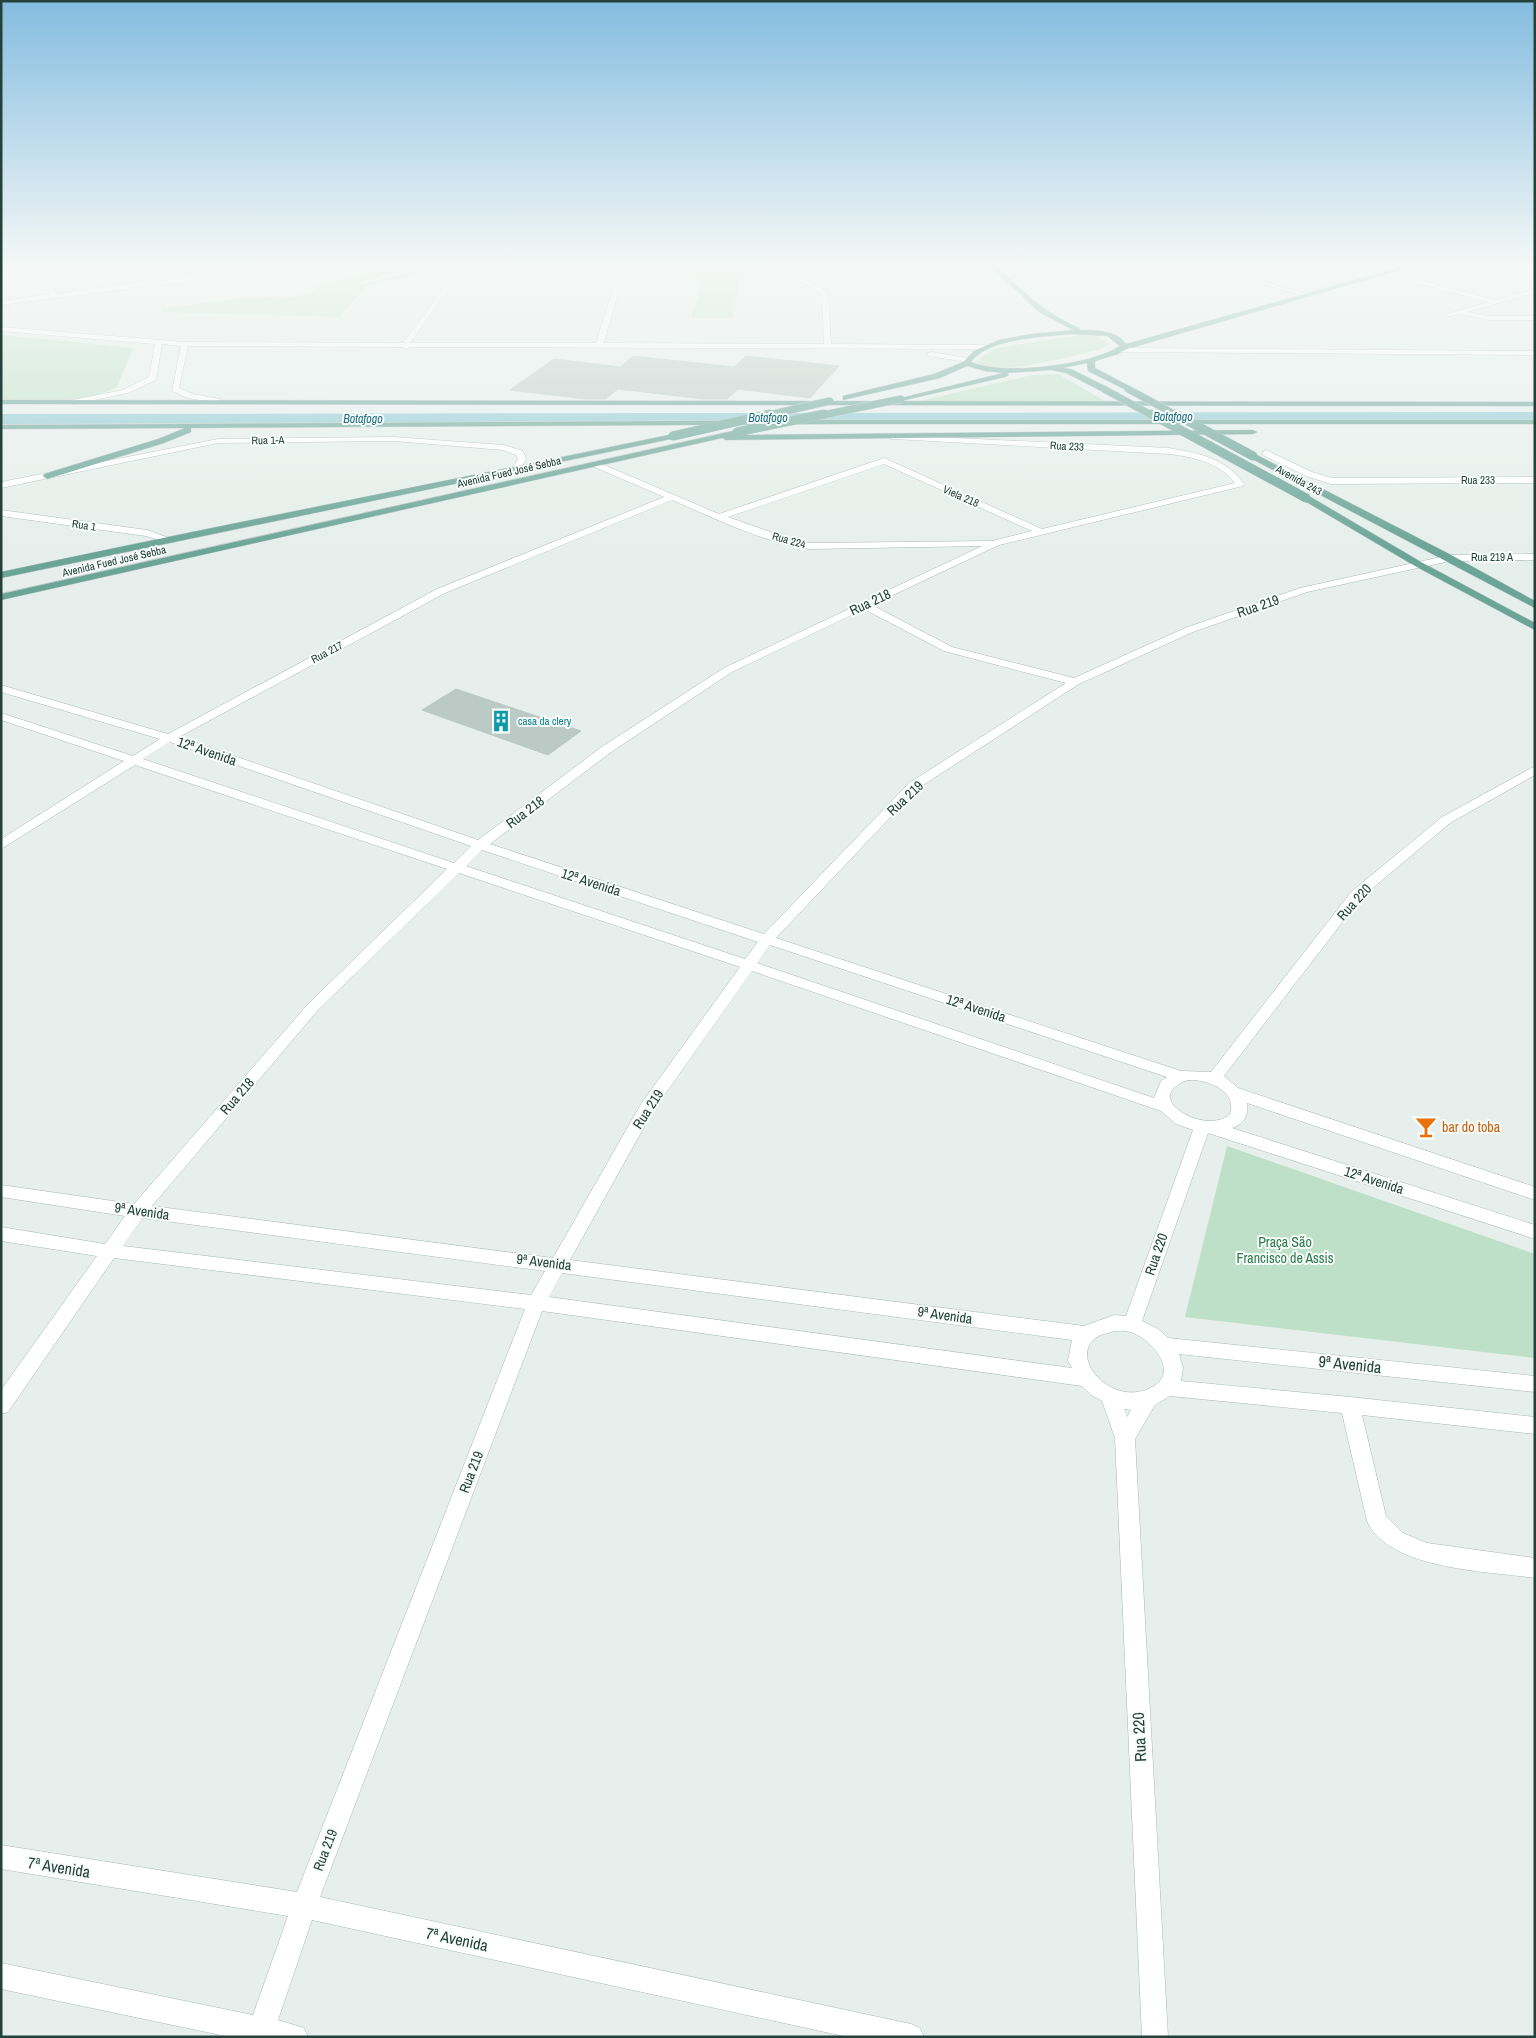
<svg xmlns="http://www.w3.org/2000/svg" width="1536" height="2038" font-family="'Archivo Narrow',sans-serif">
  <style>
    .green { fill: #bfe0c8 }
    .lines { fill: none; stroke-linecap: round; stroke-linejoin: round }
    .canal { fill: #8ec9d4; fill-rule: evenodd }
    .building { fill: #bbcac4; stroke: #b8c9c2 }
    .minor-casing { stroke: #a8b8b2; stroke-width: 1 }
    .major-casing { stroke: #c2cac8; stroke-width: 1 }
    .minor { fill: #fff; fill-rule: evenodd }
    .major { fill: #6aa596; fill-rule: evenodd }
    .major-bridge-far1-casing { stroke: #c2cac8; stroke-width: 8; stroke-linecap: butt }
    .major-bridge-casing { stroke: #c2cac8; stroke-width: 9; stroke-linecap: butt }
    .major-bridge-far1 { stroke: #6aa596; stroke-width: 7 }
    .major-bridge { stroke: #6aa596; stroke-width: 9 }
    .labels { text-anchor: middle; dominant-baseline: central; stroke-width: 4; stroke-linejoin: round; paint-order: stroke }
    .far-street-label { font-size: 11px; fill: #24423a; stroke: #f7fbf9 }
    .far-culture-label { font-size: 11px; fill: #0d838f; stroke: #f7fbf9; text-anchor: start }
    .far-water-label { font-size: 12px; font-style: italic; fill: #1c6f80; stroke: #f7fbf9 }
    .street-label { font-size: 14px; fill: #24423a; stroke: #f7fbf9 }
    .food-label { font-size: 14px; fill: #c56008; stroke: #f7fbf9; text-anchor: start }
    .park-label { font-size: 14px; fill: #2d7a4b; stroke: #f7fbf9 }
    .near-street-label { font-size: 16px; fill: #24423a; stroke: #f7fbf9 }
  </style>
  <rect width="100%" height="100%" fill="#e6efeb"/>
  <path class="green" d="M385 267H445L367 286 339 317 161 312 164 308 253 297 255 299 279 296 285 299 319 291 314 287Z
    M463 267H742L732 318H691L701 286 693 275C642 265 591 273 540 274 515 275 488 269 463 267Z
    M1 335 133 348 117 387C80 405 41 401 1 400Z
    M1081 335 1097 336 1109 344 1098 350C1075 355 992 379 976 361L996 348Z
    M1058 374 1110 404 911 403 1032 375Z
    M1227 1146 1535 1254V1358L1185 1317Z"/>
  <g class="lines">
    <path class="canal" d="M1535 412V422L1 424V414Z"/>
  </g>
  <path class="building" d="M633 356 734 367 746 356 839 366 810 398 738 389 727 399H704L618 389 605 399H586L510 390 554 359 620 367Z
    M456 689 581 731 548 755 422 710Z"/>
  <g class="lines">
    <g class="minor-casing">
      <path id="minor" d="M41 267H47L56 294 169 278 160 267H166L175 277 253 267H270L175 283 1 305V301L50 294Z
        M419 267H430L363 284 360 282Z
        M1201 267H1211L1310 295 1305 296Z
        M1357 267H1367L1496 300 1535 289V293L1467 312 1489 316H1535V320H1489L1461 314 1448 316V314L1488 302Z
        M799 277 828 292 831 344 984 345 988 347 984 349 410 347 406 349 402 347 188 346 179 388 193 394 220 399 221 401 217 403 188 398 172 391 181 346 162 344 156 380 128 393 75 404H72V400L123 390 149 377 155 344 1 331V327L185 342 403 343 448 283 451 285 410 343H596L614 286 617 284 620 286 604 343 824 344 822 293 797 280Z
        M1120 348 1535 351V355L1117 352Z
        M931 352 967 358 971 360 967 362 928 356 927 354Z
        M891 435 1169 448C1198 453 1226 458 1244 484L1243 486 999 545 872 605 952 647 1074 678 1185 628 1300 588 1450 555 1535 554V560L1450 561 1307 592 1193 632 1079 684 917 789 776 938 1181 1071 1211 1072 1351 892 1442 817 1535 766V775L1450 823 1361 898 1224 1076 1238 1088 1535 1187V1200L1247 1103C1249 1115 1244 1124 1232 1128L1535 1225V1239L1208 1133 1142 1321 1158 1329 1168 1338 1535 1376V1392L1179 1354 1183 1368 1181 1381 1350 1397 1535 1417V1434L1362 1415 1386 1516 1403 1533 1427 1543 1535 1558V1578C1488 1571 1389 1570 1367 1521L1342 1413 1170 1396 1155 1405 1135 1439 1168 2037H1142L1115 1438 1102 1401 1091 1395 1082 1386 542 1311 320 1897 911 2024 920 2028 924 2037H848L312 1920 278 2020 304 2028 308 2037H230L1 1989V1963L253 2015 288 1916 1 1869V1845L297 1892 525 1309 114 1258 8 1412 1 1414V1390L97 1256 1 1241V1227L105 1244 125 1216 1 1197V1185L134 1204 308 1004 447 869 135 765 1 849V839L124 761 1 720V713L133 756 160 739 1 692V685L168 734 437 589 664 497 592 466 591 464 595 461 719 514 884 458 1042 529 1235 483C1219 462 1193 457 1169 454L894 439H891ZM884 464 1032 531 992 541 810 543 796 541 728 517ZM672 500C714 518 764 543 810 549L982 546 724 668 603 746 478 840 179 737 445 593ZM864 609 944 651 1066 683 909 783 764 934 490 844 611 752 732 672ZM170 742 471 846 454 863 143 759ZM482 850 758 942 745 959 466 866ZM459 873 740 967 641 1104 553 1258 152 1206 318 1010ZM770 945 1167 1077 1161 1081 1154 1098 757 963ZM752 971 1161 1111 1176 1124 1193 1130 1126 1316 1114 1315 1084 1326 570 1260 653 1111ZM1189 1080C1207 1079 1238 1091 1230 1114 1210 1134 1153 1106 1175 1087 1179 1084 1183 1081 1189 1080ZM142 1218 545 1271 531 1295 123 1246ZM562 1273 1072 1340 1068 1360 1072 1368 549 1297ZM1115 1331C1120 1331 1125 1330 1130 1332 1151 1338 1181 1372 1152 1387 1114 1409 1066 1358 1097 1337 1101 1334 1109 1333 1115 1331ZM1124 1409 1131 1410 1127 1417Z
        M394 437 504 445 523 451 526 459 518 472 515 473 511 470 518 459 516 455 503 450 394 441 218 443 1 488V482L218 439Z
        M1266 450 1312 472 1332 478 1535 477V483L1331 484 1306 476 1263 455 1262 453Z
        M1 510 147 530 172 539 167 542 146 536 1 516Z"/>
    </g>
    <g class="major-casing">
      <path id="major" d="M991 267H998C1023 292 1046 314 1079 328L1080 330C1095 330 1117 330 1126 344L1401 267H1411L1127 349 1118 354 1095 361V368L1131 387 1132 389 1128 391 1088 371 1087 363 1062 368 1071 369 1107 387V391H1101L1066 373 1051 370 1007 373 1009 375 1005 377 905 400 901 398 1003 373 985 371 967 366 940 378 843 400V396L934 374 963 362 974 351 999 340 1031 334 1073 330 1039 312ZM1072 334 1107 336 1120 346C1092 365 1003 376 971 362 988 338 1044 337 1072 334Z
        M1 400 1535 402V406L1 404Z
        M839 420H1535V424H839L191 428V432L164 443 47 479 43 476 44 474 158 439 185 428 1 429V425Z
        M737 430 741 432 740 434 733 435 1253 430 1257 432 1253 434 726 440 722 438 1 600V594Z
        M673 434 677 436 676 438 1 578V572C225 524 449 481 673 434Z
        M1253 453 1453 556 1535 601V608L1250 458 1249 456Z
        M1303 496H1309L1421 562 1535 623V630L1415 566 1303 500Z"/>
    </g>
    <use href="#minor" class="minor"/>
    <use href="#major" class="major"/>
    <g class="major-bridge-far1-casing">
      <path id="major-bridge-far1" d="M1104 389 1153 416
        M1128 389 1178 416
        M764 416 830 401
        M818 416 901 399"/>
    </g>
    <g class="major-bridge-casing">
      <path id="major-bridge" d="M1151 414 1306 498
        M1175 414 1253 456
        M737 432 824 414
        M673 436 770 414"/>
    </g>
    <use href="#major-bridge-far1" class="major-bridge-far1"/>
    <use href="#major-bridge" class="major-bridge"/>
  </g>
  <linearGradient id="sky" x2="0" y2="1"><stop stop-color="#84bce0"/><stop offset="0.48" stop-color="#f4f8f6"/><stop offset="1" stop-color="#f4f8f6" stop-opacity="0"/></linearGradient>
  <rect width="1536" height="552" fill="url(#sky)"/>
  <defs>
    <g id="building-bare" transform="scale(1.725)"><path d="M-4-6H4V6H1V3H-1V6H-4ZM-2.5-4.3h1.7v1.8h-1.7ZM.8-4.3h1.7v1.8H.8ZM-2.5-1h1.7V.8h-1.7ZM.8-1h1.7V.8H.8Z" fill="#0f9aa8" stroke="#f7fbf9" stroke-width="2.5" paint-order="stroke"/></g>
    <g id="bar-bare" transform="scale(1.725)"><path d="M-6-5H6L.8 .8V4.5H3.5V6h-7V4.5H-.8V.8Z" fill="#e8710a" stroke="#f7fbf9" stroke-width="2.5" paint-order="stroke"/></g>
  </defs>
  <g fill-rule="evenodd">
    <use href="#building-bare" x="501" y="721"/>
    <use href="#bar-bare" x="1426" y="1127"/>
  </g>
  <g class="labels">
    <g class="far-street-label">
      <text transform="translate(268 440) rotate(-1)">Rua 1-A</text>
      <text transform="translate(1067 446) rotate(3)">Rua 233</text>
      <text transform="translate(509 472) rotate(-13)">Avenida Fued José Sebba</text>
      <text transform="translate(1299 480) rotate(29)">Avenida 243</text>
      <text x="1478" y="480">Rua 233</text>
      <text transform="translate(961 496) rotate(24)">Viela 218</text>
      <text transform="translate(84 525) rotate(8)">Rua 1</text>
      <text transform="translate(789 540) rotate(16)">Rua 224</text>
      <text x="1492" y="557">Rua 219 A</text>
      <text transform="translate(114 561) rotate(-13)">Avenida Fued José Sebba</text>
      <text transform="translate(327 652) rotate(-28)">Rua 217</text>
    </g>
    <g class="far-culture-label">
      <text x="518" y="721">casa da clery</text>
    </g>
    <g class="far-water-label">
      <text x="1173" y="417">Botafogo</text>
      <text x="768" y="418">Botafogo</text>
      <text x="363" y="419">Botafogo</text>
    </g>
    <g class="street-label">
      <text transform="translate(870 602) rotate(-25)">Rua 218</text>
      <text transform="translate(1258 606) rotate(-19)">Rua 219</text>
      <text transform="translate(207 751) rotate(19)">12ª Avenida</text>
      <text transform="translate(905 798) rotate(-43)">Rua 219</text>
      <text transform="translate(525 812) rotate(-37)">Rua 218</text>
      <text transform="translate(591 882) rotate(18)">12ª Avenida</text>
      <text transform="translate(1354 902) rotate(-48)">Rua 220</text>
      <text transform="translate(976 1008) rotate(18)">12ª Avenida</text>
      <text transform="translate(237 1096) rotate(-49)">Rua 218</text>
      <text transform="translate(648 1109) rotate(-57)">Rua 219</text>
      <text transform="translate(1374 1180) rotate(18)">12ª Avenida</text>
      <text transform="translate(142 1211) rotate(8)">9ª Avenida</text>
      <text transform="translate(1156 1254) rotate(-71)">Rua 220</text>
      <text transform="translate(544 1262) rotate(7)">9ª Avenida</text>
      <text transform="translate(945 1315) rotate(8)">9ª Avenida</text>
      <text transform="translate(471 1472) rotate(-69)">Rua 219</text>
      <text transform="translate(325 1850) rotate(-69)">Rua 219</text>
    </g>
    <g class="food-label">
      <text x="1442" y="1127">bar do toba</text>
    </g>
    <g class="park-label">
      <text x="1285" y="1242">Praça São<tspan x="1285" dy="16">Francisco de Assis</tspan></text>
    </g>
    <g class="near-street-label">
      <text transform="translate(1350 1364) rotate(6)">9ª Avenida</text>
      <text transform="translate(1139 1737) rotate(-93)">Rua 220</text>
      <text transform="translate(59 1867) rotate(9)">7ª Avenida</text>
      <text transform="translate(457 1939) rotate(12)">7ª Avenida</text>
    </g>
  </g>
  <rect width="1536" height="2038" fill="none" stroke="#24423a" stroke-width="5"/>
</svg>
